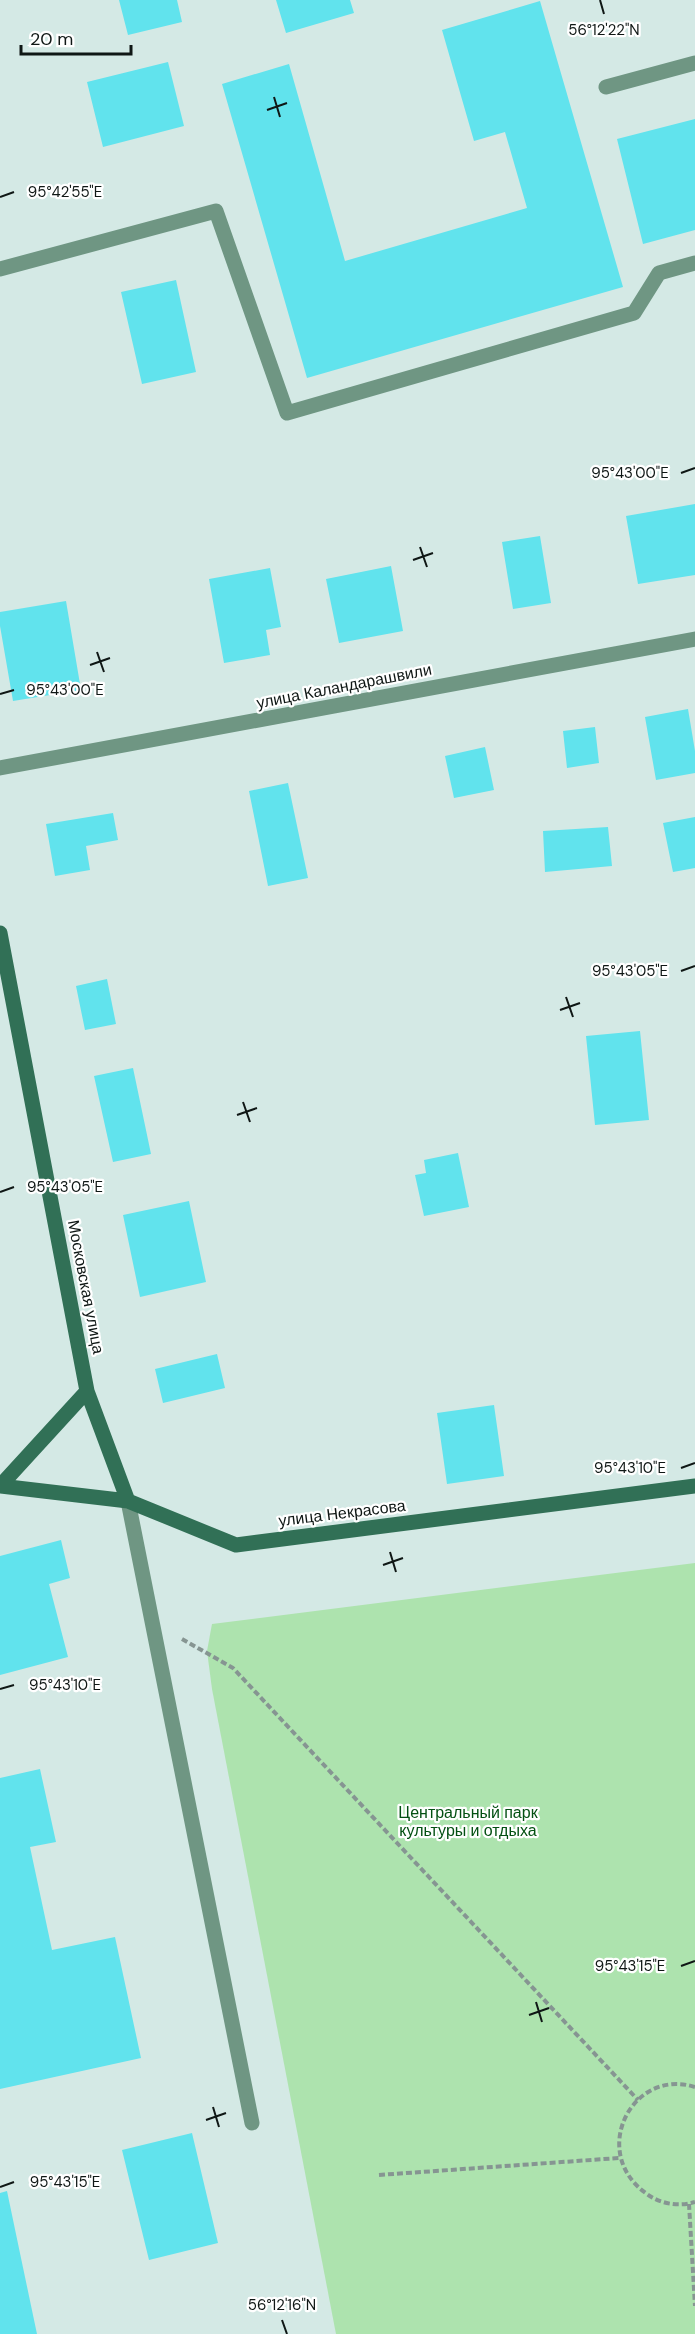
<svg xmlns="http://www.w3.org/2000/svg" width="695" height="2334" font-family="'DM Sans',sans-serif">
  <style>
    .green { fill: #ade3ae }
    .building { fill: #61e3ed }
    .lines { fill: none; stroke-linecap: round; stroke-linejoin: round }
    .path { stroke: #869592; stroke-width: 4; stroke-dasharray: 6 3; stroke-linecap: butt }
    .lane { stroke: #6f9683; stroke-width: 15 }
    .street { stroke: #6f9683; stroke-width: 15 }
    .secondary { stroke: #317056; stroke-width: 15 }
    .ticks { fill: none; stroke: #0f1715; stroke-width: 2 }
    .labels { text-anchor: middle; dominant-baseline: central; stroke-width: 4.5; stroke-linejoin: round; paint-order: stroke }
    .street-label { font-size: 16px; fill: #0f1715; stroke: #fff }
    .park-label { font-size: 16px; fill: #035012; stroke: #fff }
    .ticks-label { font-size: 15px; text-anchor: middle; fill: #0f1715; stroke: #fff; stroke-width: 4.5; stroke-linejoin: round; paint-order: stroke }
  </style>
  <rect width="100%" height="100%" fill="#d4e9e5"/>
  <path class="green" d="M695 1563V2334H336L212 1689 207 1651 212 1624Z"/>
  <path class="building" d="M119 0H177L182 22 128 35Z
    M276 0H350L354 13 286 33Z
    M540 1 623 287 307 378 222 84 289 64 345 261 527 208 505 132 474 141 442 30Z
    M168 62 184 126 103 147 87 82Z
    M695 119V230L643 244 617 139Z
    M176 280 196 372 142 384 121 292Z
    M695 504V575L638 584 626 516Z
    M540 536 551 603 513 609 502 542Z
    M391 566 403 631 339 643 326 579Z
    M270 568 281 627 266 630 270 655 224 663 209 579Z
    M66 601 81 690 13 701 0 626V612Z
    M688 709 695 751V773L656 780 645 717Z
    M595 727 599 763 567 768 563 731Z
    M485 747 494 790 454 798 445 756Z
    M288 783 308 878 268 886 249 791Z
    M113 813 118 840 86 846 90 870 55 876 46 824Z
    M695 817V868L673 872 663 823Z
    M608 827 612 866 545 872 543 831Z
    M107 979 116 1024 85 1030 76 986Z
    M640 1031 649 1120 595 1125 586 1036Z
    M133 1068 151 1154 113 1162 94 1076Z
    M458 1153 469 1207 424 1216 415 1175 426 1173 424 1160Z
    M189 1201 206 1282 140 1297 123 1215Z
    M217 1354 225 1388 163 1403 155 1369Z
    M494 1405 504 1476 447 1484 437 1413Z
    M61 1540 70 1578 49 1584 68 1657 0 1675V1556Z
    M40 1769 56 1842 30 1847 52 1950 115 1937 141 2058 0 2089V1778Z
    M192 2133 218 2243 149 2260 122 2150Z
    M7 2191 21 2258 37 2334H0V2193Z"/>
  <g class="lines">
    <path class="path" d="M182 1639 233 1668 638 2100
      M695 2087C632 2067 588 2153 647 2194 660 2204 679 2207 695 2202
      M379 2175 619 2158
      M689 2204 695 2306"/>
    <path class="lane" d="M606 87 695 63
      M0 269 216 211 287 413 634 313 659 273 695 263
      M128 1501 252 2123"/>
    <path class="street" d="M0 768 695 639"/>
    <path class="secondary" d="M0 933 87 1391 128 1501
      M1 1485 87 1391
      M0 1486 128 1501 236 1545 695 1486"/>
  </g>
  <path class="ticks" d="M600 0 604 14M274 97 280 117M267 110 287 103M0 197 14 192M681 473 695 468M420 547 427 567M413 560 433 553M97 652 104 672M90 665 110 658M0 694 14 690M681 971 695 966M566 997 573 1017M560 1010 580 1003M243 1102 250 1122M237 1115 257 1108M0 1192 14 1187M681 1468 695 1463M390 1552 396 1572M383 1565 403 1558M0 1689 14 1685M681 1966 695 1961M536 2002 542 2022M529 2015 549 2008M213 2107 219 2127M206 2120 226 2113M0 2187 14 2182M282 2320 287 2334"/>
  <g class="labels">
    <g class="street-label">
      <text transform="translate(344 686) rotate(-11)">улица Каландарашвили</text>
      <text transform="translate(86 1287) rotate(79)">Московская улица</text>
      <text transform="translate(342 1513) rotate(-7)">улица Некрасова</text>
    </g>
    <g class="park-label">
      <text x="468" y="1812">Центральный парк<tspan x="468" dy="18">культуры и отдыха</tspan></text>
    </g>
  </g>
  <g class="ticks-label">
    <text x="604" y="35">56°12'22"N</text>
    <text x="65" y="197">95°42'55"E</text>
    <text x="630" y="478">95°43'00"E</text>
    <text x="65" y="695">95°43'00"E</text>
    <text x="630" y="976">95°43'05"E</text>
    <text x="65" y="1192">95°43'05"E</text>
    <text x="630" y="1473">95°43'10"E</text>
    <text x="65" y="1690">95°43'10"E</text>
    <text x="630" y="1971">95°43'15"E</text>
    <text x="65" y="2187">95°43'15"E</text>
    <text x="282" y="2310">56°12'16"N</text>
  </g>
  <path d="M21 45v9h110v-9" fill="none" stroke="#0f1715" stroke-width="3"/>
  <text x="30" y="45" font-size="18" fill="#0f1715" stroke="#ffffff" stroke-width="4.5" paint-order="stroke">20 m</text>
</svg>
